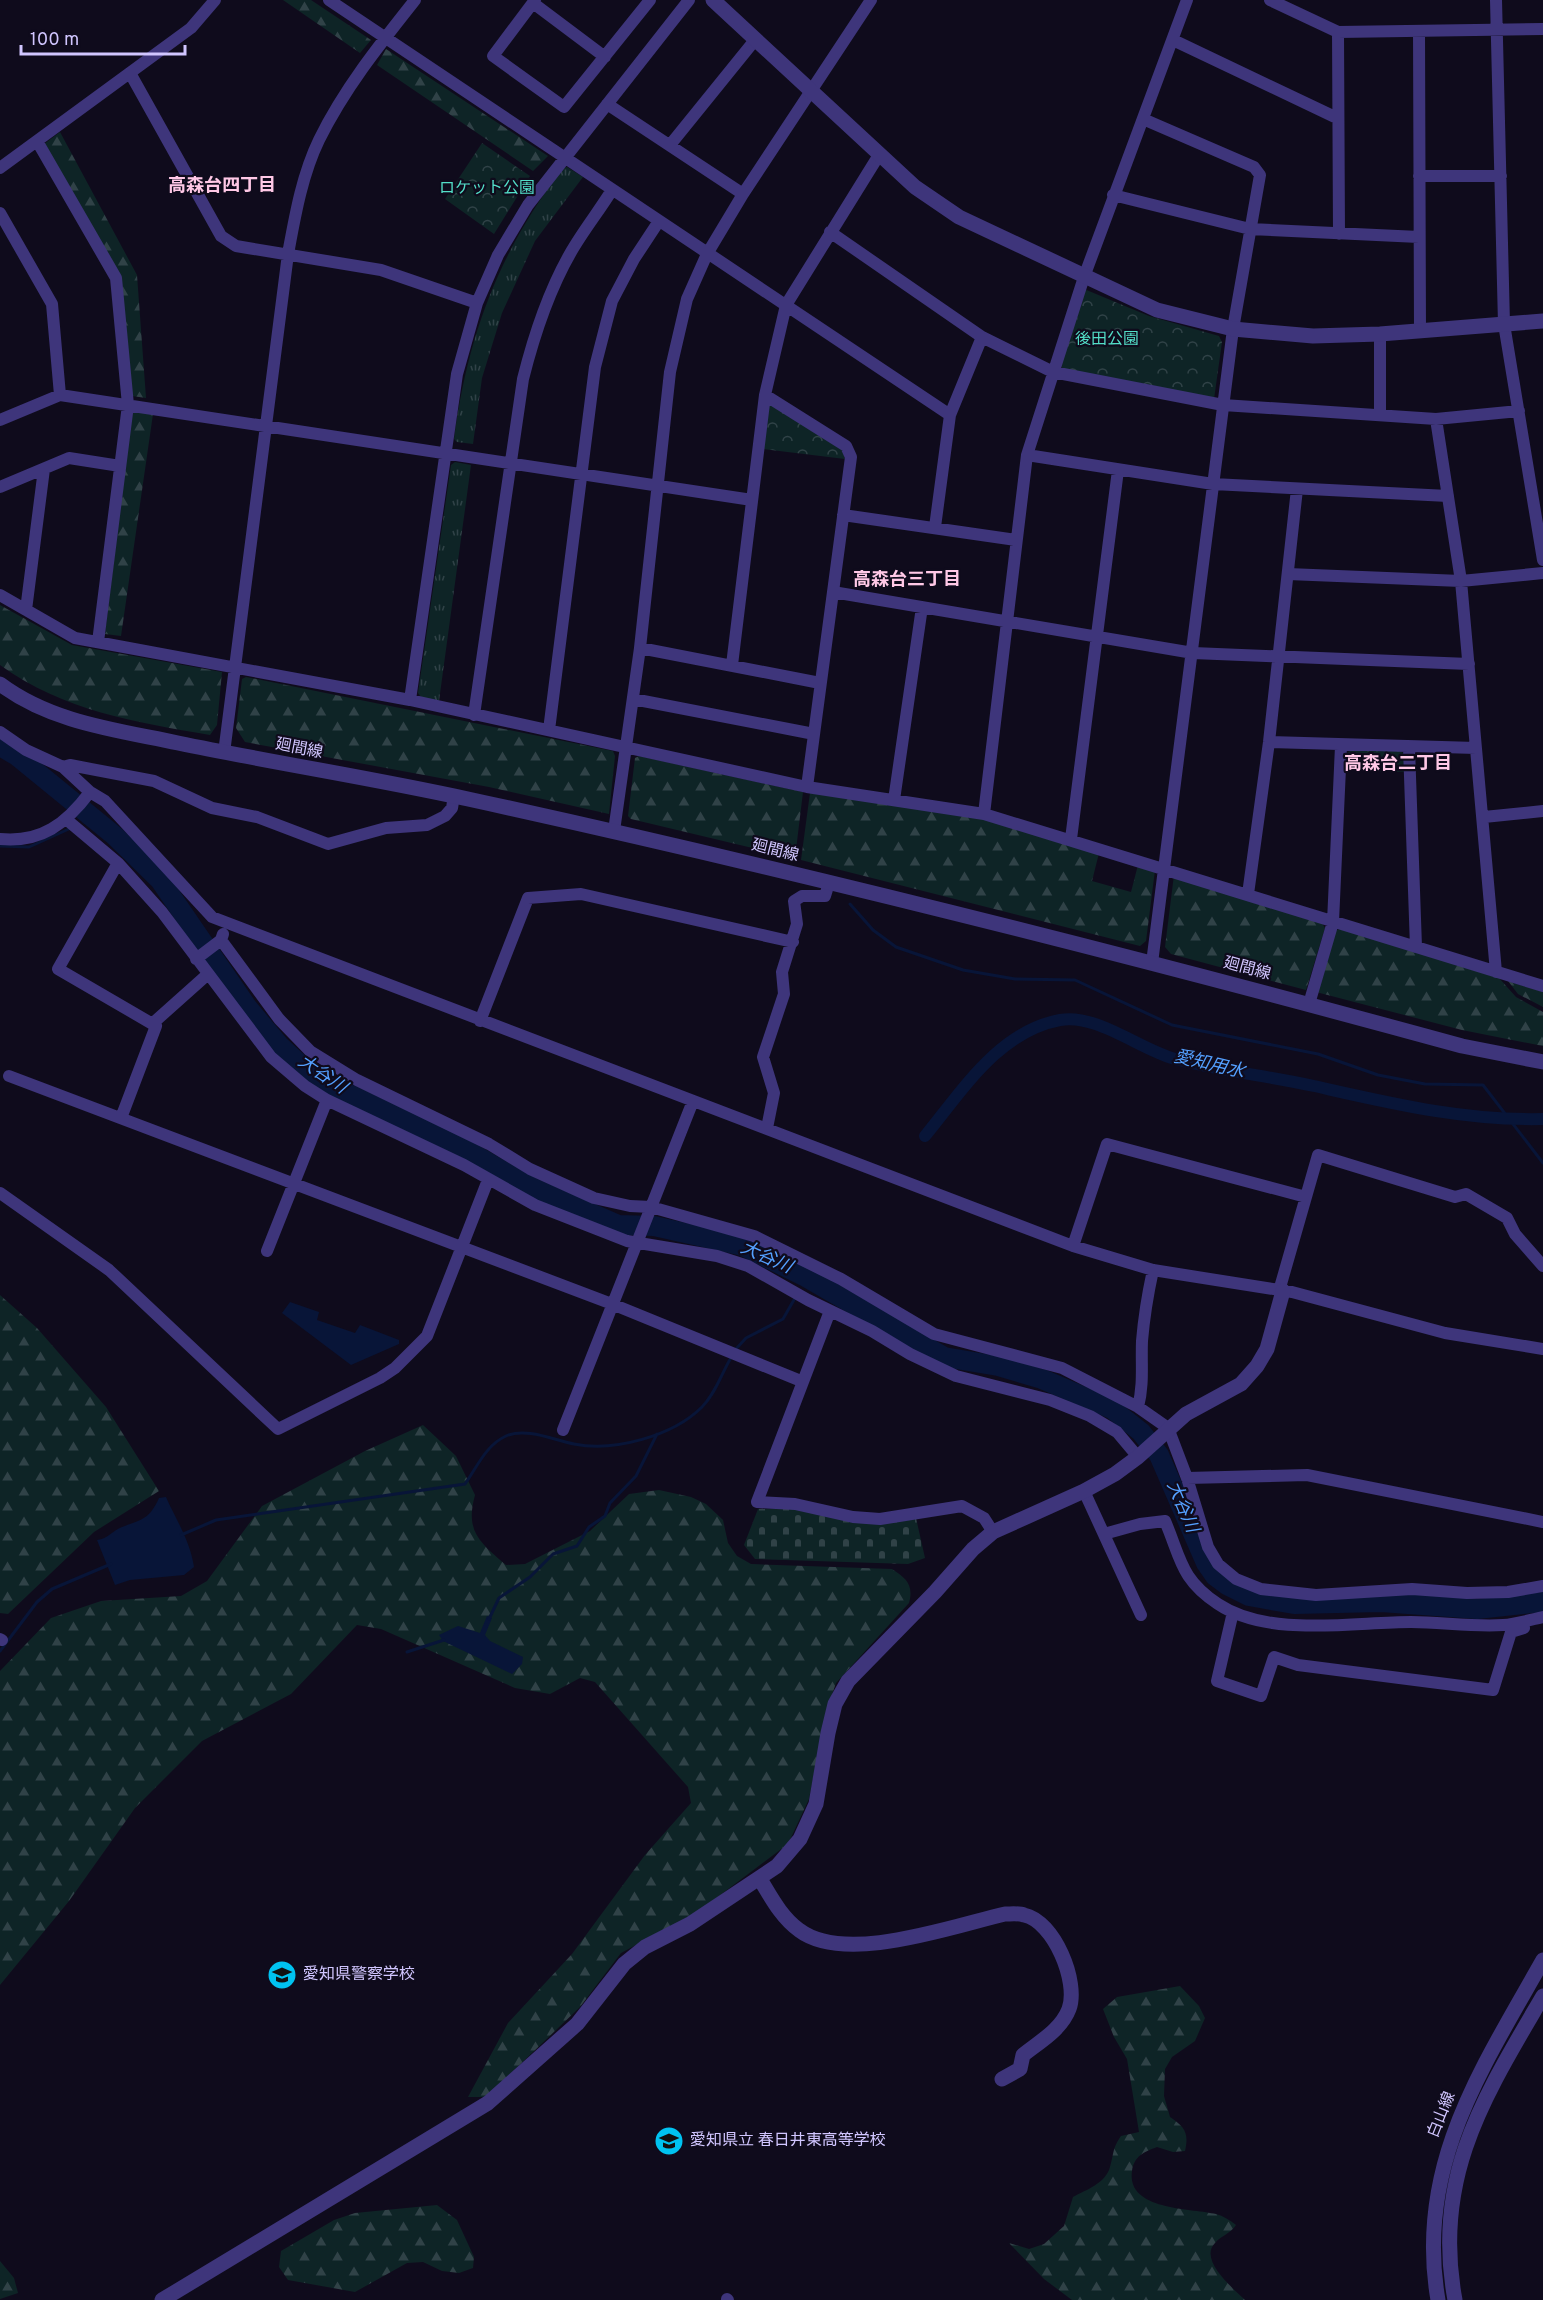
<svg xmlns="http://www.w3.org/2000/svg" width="1543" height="2300" font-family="Overpass,'Noto Sans JP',sans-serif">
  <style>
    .grass { fill: url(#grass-tufts) }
    .forest { fill: url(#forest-firs) }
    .cemetery { fill: url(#cemetery-stones) }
    .park { fill: url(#park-crowns) }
    .water { fill: #081538 }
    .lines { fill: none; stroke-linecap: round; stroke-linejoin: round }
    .stream { stroke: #081538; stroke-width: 3 }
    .canal { stroke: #081538; stroke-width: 12 }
    .river { stroke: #081538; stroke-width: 20 }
    .minor { stroke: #3e357b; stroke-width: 12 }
    .tertiary { stroke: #3e357b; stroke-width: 15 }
    .labels { text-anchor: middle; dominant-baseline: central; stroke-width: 4.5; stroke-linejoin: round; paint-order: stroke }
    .park-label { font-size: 16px; fill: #53dec8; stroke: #0f0b1c }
    .street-label { font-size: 16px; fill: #d1c6ff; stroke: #0f0b1c }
    .poi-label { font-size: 16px; fill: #d1c6ff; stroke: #0f0b1c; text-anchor: start }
    .neighbourhood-label { font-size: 18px; font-weight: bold; fill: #ffc8e6; stroke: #0f0b1c }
    .water-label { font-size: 18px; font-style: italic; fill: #54a0ff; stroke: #0f0b1c }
  </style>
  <defs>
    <pattern id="grass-tufts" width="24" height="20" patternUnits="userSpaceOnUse" patternTransform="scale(1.5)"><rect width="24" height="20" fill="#0e2426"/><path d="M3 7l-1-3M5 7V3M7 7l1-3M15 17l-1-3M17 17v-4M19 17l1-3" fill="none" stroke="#304247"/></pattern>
    <pattern id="forest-firs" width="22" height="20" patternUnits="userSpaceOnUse" patternTransform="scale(1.5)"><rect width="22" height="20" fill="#0e2426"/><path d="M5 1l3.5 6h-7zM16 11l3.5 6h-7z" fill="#304247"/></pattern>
    <pattern id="cemetery-stones" width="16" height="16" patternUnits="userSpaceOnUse" patternTransform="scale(1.5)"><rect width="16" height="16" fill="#0e2426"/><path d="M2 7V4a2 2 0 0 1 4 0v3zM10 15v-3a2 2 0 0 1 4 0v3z" fill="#304247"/></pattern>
    <pattern id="park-crowns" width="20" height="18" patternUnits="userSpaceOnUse" patternTransform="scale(1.5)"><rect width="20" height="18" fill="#0e2426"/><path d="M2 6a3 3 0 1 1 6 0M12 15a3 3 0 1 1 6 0" fill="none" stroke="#304247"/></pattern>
  </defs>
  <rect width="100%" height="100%" fill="#0f0b1c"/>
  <path class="grass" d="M567 167 583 177 535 241 502 313 482 378 473 444 457 442 454 439C468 334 499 252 563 168Z
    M455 462 471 465 439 701 421 697 418 693 451 465Z"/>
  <path class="forest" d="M283 0H311L371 40 360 53Z
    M386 49 548 156 533 171 377 65Z
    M60 132 137 275 146 398 132 396 119 278 44 144Z
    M132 411 153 414 121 636 105 634Z
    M0 605 72 645 222 672 217 725 210 735C135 722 64 711 0 665Z
    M246 677 613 751 615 756 609 814 489 787 245 742 236 728 242 679Z
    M639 756 803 792 795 858 631 819 628 816 635 758Z
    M810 793 985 819 1099 853 1092 881 1131 892 1138 865 1155 870 1146 941 1140 946 801 860Z
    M1174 875 1322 923 1325 928 1306 990 1171 954 1165 947Z
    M1340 929 1499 978 1516 997 1543 1012V1046L1462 1030 1316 992 1334 931Z
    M1508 981 1543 992V1007L1518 994Z
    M0 1295 37 1328 106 1407 159 1491 94 1532 8 1614 0 1613Z
    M423 1425 456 1456 475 1495C465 1531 479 1542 506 1565L525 1564 590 1531 629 1494 659 1490 691 1497 706 1504 723 1520 728 1543 737 1556 751 1564 892 1569C906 1578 914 1585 909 1603L836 1683 826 1712 809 1799 788 1844 699 1911 621 1953 580 2007 486 2097H468L508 2023 572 1954 645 1855 691 1803 688 1787 595 1682 580 1678 550 1694 515 1688 381 1629 357 1625 291 1694 202 1741 135 1808 69 1901 0 1985V1671L51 1618 101 1601 181 1596 207 1581 262 1506 365 1451Z
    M1180 1986 1199 2006 1205 2018 1195 2041 1172 2057 1165 2069 1164 2096 1170 2117C1185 2127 1189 2133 1185 2151L1173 2152 1157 2147C1144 2152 1134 2156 1132 2171 1126 2211 1193 2208 1216 2214 1223 2216 1230 2220 1236 2225 1230 2234 1222 2235 1215 2243 1198 2260 1234 2289 1245 2300H1072L1044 2279 1009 2243 1029 2249 1044 2244 1064 2226 1073 2197C1086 2190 1106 2183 1110 2167 1114 2154 1112 2149 1121 2136L1139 2132 1127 2059 1114 2037 1103 2009 1117 1997Z
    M437 2205 457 2220 474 2257 473 2268 459 2273 442 2271 423 2262 407 2263 355 2292 288 2280 279 2267 281 2251 334 2220 355 2213Z
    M0 2261 14 2278 18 2293 0 2299Z"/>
  <path class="cemetery" d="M795 1508 916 1518 925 1558 908 1564 755 1559 744 1545 758 1509Z"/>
  <path class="park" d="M482 143 530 176 494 234 445 199Z
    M1084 289 1149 316 1219 336 1222 342 1214 399 1063 369 1060 365Z
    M773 404 843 450 845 459 763 449 768 406Z
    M1352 750 1401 751 1405 755 1406 772 1346 771 1347 753Z"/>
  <path class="water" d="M290 1302 319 1312 317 1320 355 1333 360 1325 399 1340V1344L351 1365 282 1313Z
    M166 1497C176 1520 190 1540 194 1567L184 1575 130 1580 115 1585 97 1540C108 1539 113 1530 122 1527 142 1519 149 1520 159 1498Z
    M487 1616 492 1618 485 1635 490 1641 523 1657 522 1664 512 1674 443 1641 439 1635 458 1626 480 1633Z"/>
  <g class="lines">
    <path class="stream" d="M84 822 93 818
      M0 846 29 847 71 828
      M850 904 873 930 896 947 963 970 1015 979 1075 980 1172 1025 1318 1054 1378 1075 1425 1084 1483 1085 1543 1163
      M735 1350 746 1338 783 1319 795 1298
      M181 1535 216 1520 465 1484C477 1467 486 1445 506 1436 526 1427 554 1440 574 1444 614 1452 673 1436 702 1407 716 1393 722 1372 732 1356
      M489 1619 499 1598 530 1577 553 1554 577 1546 589 1527 605 1516 610 1503 636 1476 657 1434
      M0 1651 37 1602 52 1589 111 1564
      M407 1652 444 1640"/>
    <path class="canal" d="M925 1136C962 1091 999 1031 1060 1020 1096 1013 1141 1050 1175 1059 1221 1071 1268 1076 1314 1086 1390 1103 1464 1121 1543 1119"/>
    <path class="river" d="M0 746 17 756 115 836 160 880 247 1007 279 1045 303 1067 330 1085 458 1145 531 1187 618 1225 654 1226 743 1246 806 1277 944 1357 998 1366 1042 1379 1112 1409 1141 1432 1159 1455 1206 1563 1215 1576 1227 1585 1249 1596 1294 1604 1381 1602 1477 1609 1543 1602"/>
    <path class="minor" d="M329 0 950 415
      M535 0 493 56 564 107 650 0
      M1270 0 1338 32 1543 29
      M1496 0 1504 324 1543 560
      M533 3 605 57
      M1419 31 1420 330
      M1338 32 1339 234
      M1173 40 1337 118
      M130 73 221 236 236 246 381 270 477 303
      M607 104 743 194
      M1143 119 1254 167 1260 175 1233 329 1152 963
      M37 141 116 278 128 405 98 642
      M670 145 755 40
      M0 168 191 28 215 0
      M1419 176H1501
      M1113 195 1250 229 1419 237
      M0 213 52 304 60 395
      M830 232 982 337 1053 372 1223 405 1436 419 1519 411
      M1380 334V414
      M765 395 846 446 851 457 807 787
      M1436 419 1461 581 1496 972
      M0 420 60 395 752 500
      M1027 455 1213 484 1448 496
      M0 487 69 458 120 466
      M843 515 1016 540
      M935 527 950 415 982 337
      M1288 574 1461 581 1543 573
      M833 592 1193 653 1469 664
      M0 595 75 638 410 700 807 787 984 814 1543 986
      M26 610 44 469
      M640 648 820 683
      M732 665 765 395 786 305 879 155
      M633 699 814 734
      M410 700 457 374 477 303 498 255 528 205 689 0
      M474 715 523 379C534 335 548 292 571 252 583 231 599 211 612 190
      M549 730 595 367 612 301 634 259 659 221
      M0 732 26 750 63 767 90 792 105 801 212 917 225 922 1073 1246 1153 1270 1292 1292 1445 1333 1543 1349
      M1269 742 1476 748
      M1409 748 1416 947
      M224 753 288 254C295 216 302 175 319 140 344 89 380 44 415 0
      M63 767 70 765 154 781 212 808 257 817 328 844 386 828 427 825 445 816 452 808 454 796
      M894 800 922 607
      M984 814 1027 455 1084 277 1187 0
      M1484 817 1543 811
      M67 820 118 863 162 912 271 1057 305 1086 327 1100 464 1165 535 1205 627 1241 717 1256 748 1266 808 1300 872 1331 910 1354 956 1376 1050 1400 1090 1416 1117 1432 1138 1457
      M614 831 640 648 670 372 687 299 707 254 743 194 871 0
      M0 839C41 843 66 824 90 792
      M1071 839 1118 470
      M118 863 58 969 156 1026 121 1118
      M1248 894 1269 742 1297 489
      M221 940 279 1019 310 1051 357 1080 489 1144 530 1169 594 1198 630 1206 651 1207 754 1236 841 1279 934 1334 1062 1368 1138 1407 1168 1428 1187 1478 1208 1547 1218 1564 1236 1579 1261 1589 1316 1595 1412 1589 1467 1593 1508 1592 1543 1586
      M196 959 221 940 223 934
      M1309 1004 1333 922 1341 746
      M480 1021 528 898 581 894 793 942
      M152 1024 208 974
      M9 1076 612 1304 801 1381
      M767 1128 774 1093 763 1057 784 994 782 972 797 924 794 901 802 896H825L829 883
      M0 1193 109 1270 278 1429 380 1378 395 1368 427 1336 488 1180
      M1073 1246 1107 1144 1306 1197
      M267 1251 327 1100
      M1279 1291 1318 1155 1455 1197 1466 1194 1507 1218 1515 1234 1543 1266
      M830 1311 757 1502 795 1504 853 1517 880 1519 962 1506 984 1518 993 1532
      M1138 1407C1144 1384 1141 1364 1142 1341 1144 1317 1148 1293 1153 1270
      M563 1430 693 1101
      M1187 1478 1307 1475 1543 1522
      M1084 1491 1141 1615
      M1104 1534 1140 1524 1165 1521C1181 1558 1180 1579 1218 1604 1269 1638 1353 1622 1411 1622 1441 1622 1472 1627 1503 1625 1516 1624 1530 1620 1543 1617
      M1233 1612 1217 1681 1261 1696 1274 1657 1298 1665 1493 1690 1511 1632 1524 1628
      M0 1639 2 1640
      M727 2299 728 2300"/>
    <path class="tertiary" d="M713 0 915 187 959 217 1157 310 1233 329 1313 336 1380 334 1543 321
      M0 684C52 723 117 730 178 743 275 763 372 778 468 799 802 872 1133 956 1462 1046L1543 1062
      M760 1879C771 1897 781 1917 799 1930 845 1965 953 1926 1005 1914 1011 1914 1019 1913 1024 1915 1054 1921 1079 1982 1069 2009 1061 2030 1039 2042 1023 2055L1020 2069 1002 2079
      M162 2300 488 2103 577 2024 624 1964 645 1947 690 1924 777 1866 800 1839 816 1804 828 1733 835 1704 848 1681 935 1592 973 1549 993 1532 1084 1491 1115 1474 1138 1457 1186 1414 1241 1384 1257 1366 1267 1349 1283 1291
      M1438 2300C1415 2167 1481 2070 1543 1960
      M1455 2300C1432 2177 1484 2097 1543 1996"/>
  </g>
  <defs>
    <g id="school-disc" transform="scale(1.5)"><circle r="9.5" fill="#00c3f1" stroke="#0f0b1c"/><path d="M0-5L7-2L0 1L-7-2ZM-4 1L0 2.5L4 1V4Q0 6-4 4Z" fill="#111"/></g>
  </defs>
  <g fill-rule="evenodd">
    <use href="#school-disc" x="282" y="1975"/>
    <use href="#school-disc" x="669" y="2141"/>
  </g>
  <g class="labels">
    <g class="park-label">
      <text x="487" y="189">ロケット公園</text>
      <text x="1107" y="340">後田公園</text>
    </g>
    <g class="street-label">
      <text transform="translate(299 749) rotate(11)">廻間線</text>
      <text transform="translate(775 851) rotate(14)">廻間線</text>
      <text transform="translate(1247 969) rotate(15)">廻間線</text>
      <text transform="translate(1442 2115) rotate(-68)">白山線</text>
    </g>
    <g class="poi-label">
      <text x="303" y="1975">愛知県警察学校</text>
      <text x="690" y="2141">愛知県立 春日井東高等学校</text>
    </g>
    <g class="neighbourhood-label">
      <text x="222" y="186">高森台四丁目</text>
      <text x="907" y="580">高森台三丁目</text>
      <text x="1398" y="764">高森台二丁目</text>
    </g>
    <g class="water-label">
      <text transform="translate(1209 1065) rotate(13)">愛知用水</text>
      <text transform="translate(322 1075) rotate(34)">大谷川</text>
      <text transform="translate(766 1258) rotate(24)">大谷川</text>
      <text transform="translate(1182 1507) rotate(67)">大谷川</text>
    </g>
  </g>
  <path d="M21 45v9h164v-9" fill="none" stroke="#d1c6ff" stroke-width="3"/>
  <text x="30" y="45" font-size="18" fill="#d1c6ff" stroke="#0f0b1c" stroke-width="4.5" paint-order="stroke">100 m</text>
</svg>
